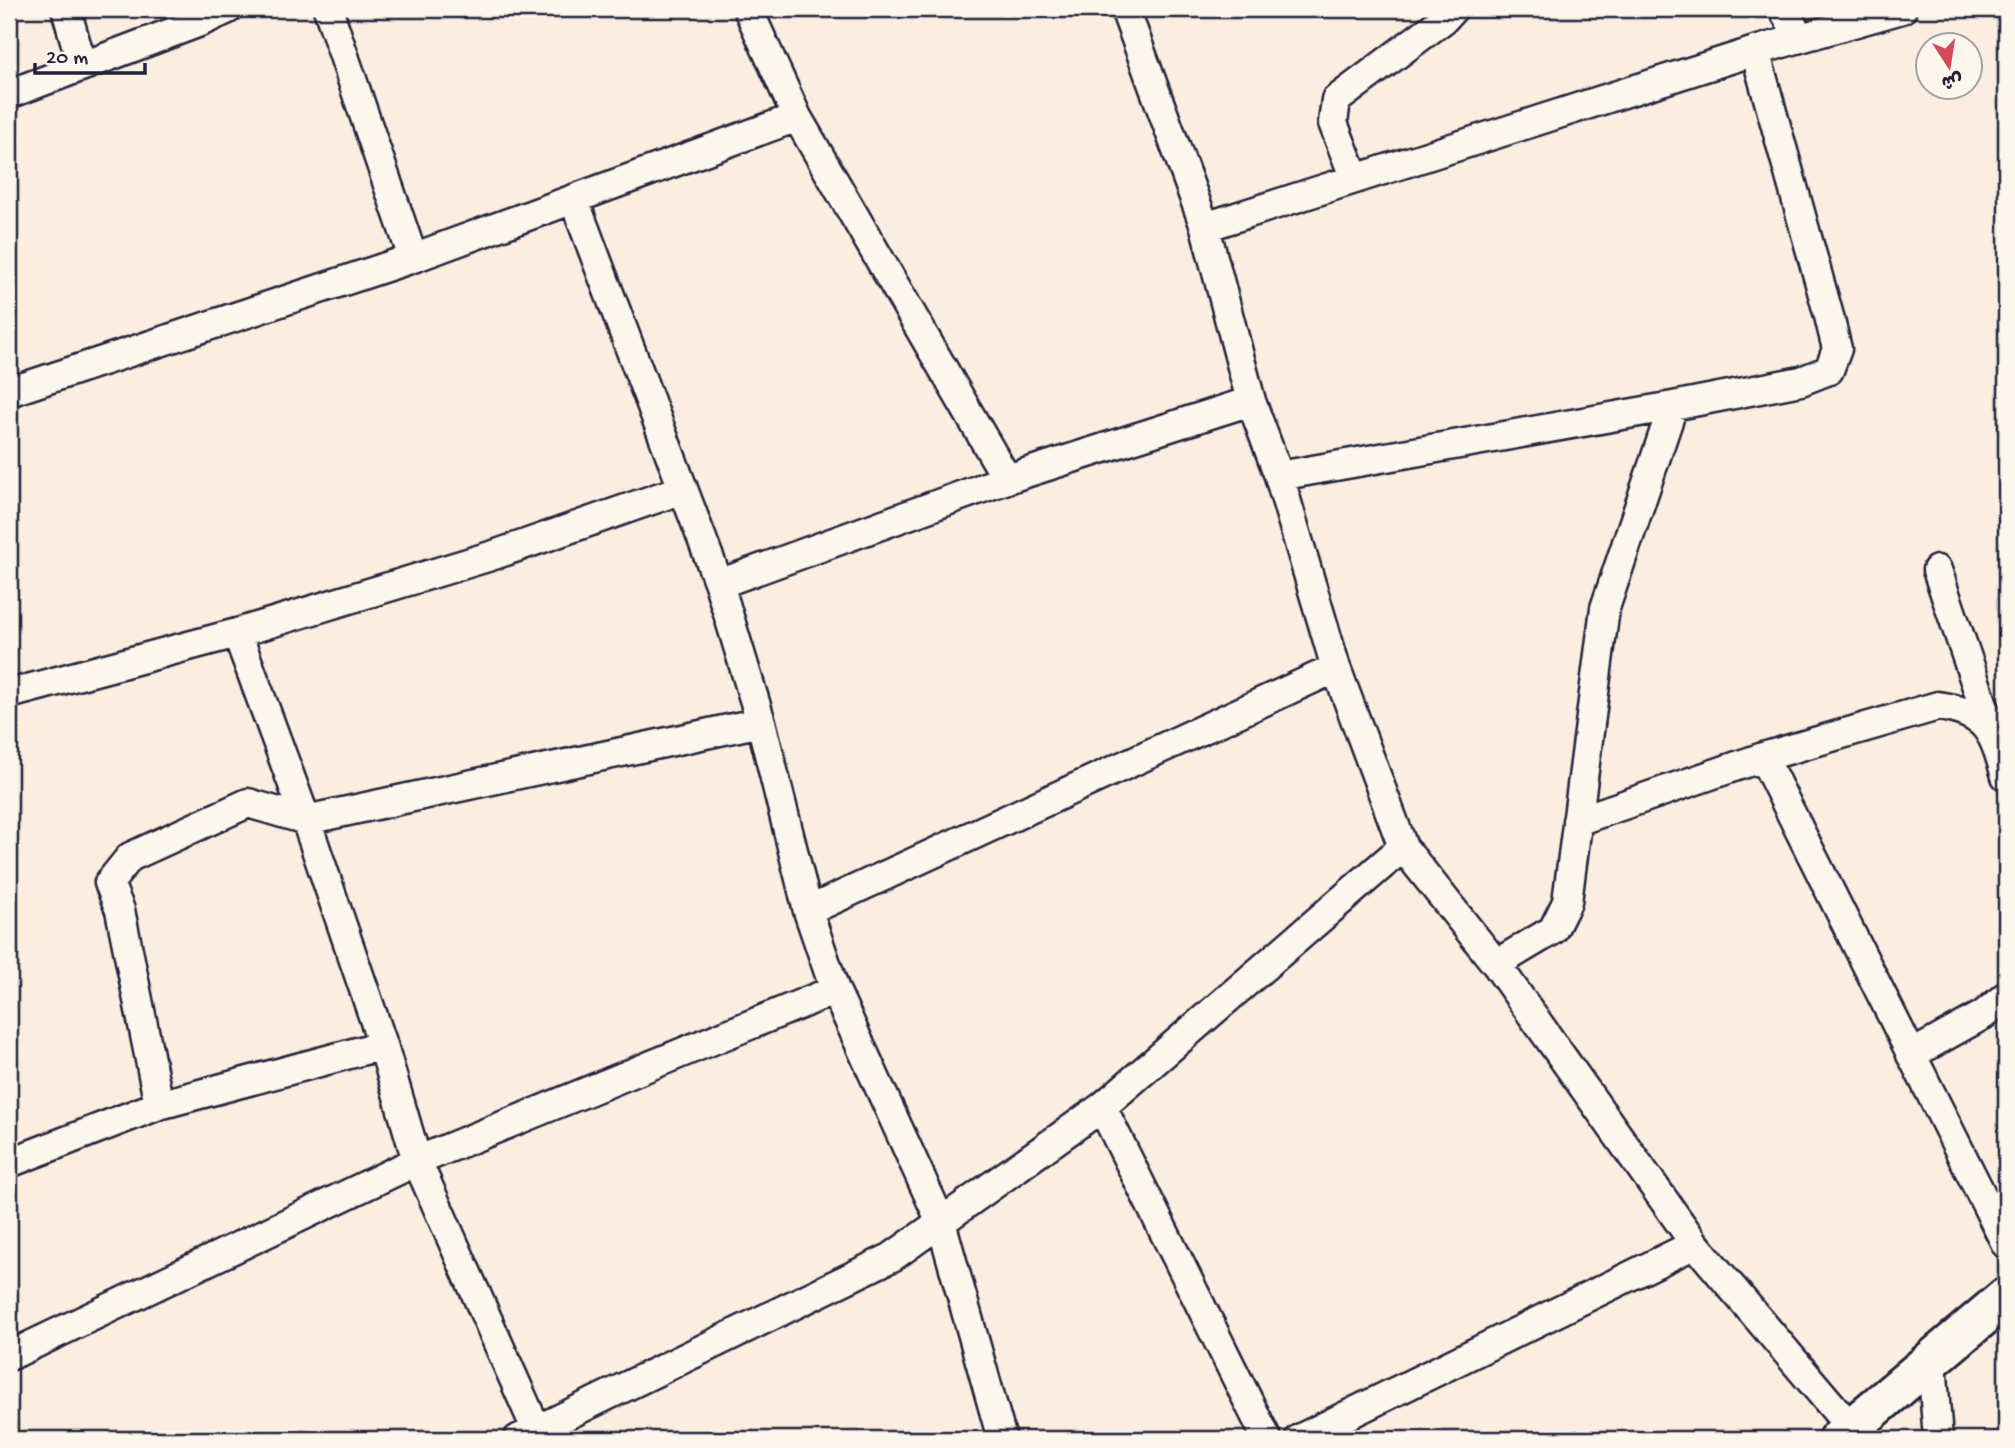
<svg xmlns="http://www.w3.org/2000/svg" width="2015" height="1448" font-family="'Gochi Hand','Playpen Sans Arabic',sans-serif">
  <style>
    .lines { fill: none; stroke-linecap: round; stroke-linejoin: round }
    .street-casing { stroke: #22223b; stroke-width: 33 }
    .secondary-casing { stroke: #22223b; stroke-width: 44 }
    .street { stroke: #fbf7ec; stroke-width: 28 }
    .secondary { stroke: #fbf7ec; stroke-width: 38 }
  </style>
  <rect width="100%" height="100%" fill="#fbede0"/>
  <filter id="ink" filterUnits="userSpaceOnUse"><feTurbulence type="fractalNoise" baseFrequency=".0143" numOctaves="2"/><feDisplacementMap in="SourceGraphic" scale="14" xChannelSelector="R" yChannelSelector="G"/><feConvolveMatrix kernelMatrix="1 2 1 2 8 2 1 2 1" color-interpolation-filters="sRGB"/></filter>
  <g filter="url(#ink)">
    <g class="lines">
      <g class="street-casing">
        <path id="street" d="M66 9 82 65
          M328 9 413 258
          M748 9 797 117 1007 479
          M1125 9 1205 227 1251 401 1279 476 1336 668 1403 847 1496 964 1695 1244 1850 1427
          M1783 9 1800 38
          M9 94 200 22 228 9
          M1355 179 1333 123 1336 100 1444 19 1453 9
          M574 200 719 584 761 722 808 911 835 990 941 1222 1002 1439
          M1205 227 1755 51 1902 9
          M9 392 413 258 797 117
          M1279 476 1673 406 1801 381 1829 370 1837 349 1829 316 1755 51
          M1937 570 1992 731
          M719 584 1007 479 1251 401
          M237 633 306 820 383 1045 417 1161 537 1431
          M9 694 237 633 494 555 683 489
          M1763 757 2006 1244
          M1577 821 1763 757 1938 706C1988 713 1993 732 2006 776
          M808 911 1336 668
          M1496 964 1553 930 1567 902 1605 608 1673 406
          M1911 1055 1983 1015 2006 996
          M159 1105 120 910 109 883 130 857 248 803 306 820 761 722
          M1102 1107 1267 1439
          M9 1163 159 1105 383 1045
          M9 1356 417 1161 835 990
          M1932 1362 1938 1439
          M518 1439 892 1257 1102 1107 1403 847
          M1299 1439 1695 1244"/>
      </g>
      <g class="secondary-casing">
        <path id="secondary" d="M1838 1439 2006 1297"/>
      </g>
      <use href="#street" class="street"/>
      <use href="#secondary" class="secondary"/>
    </g>
  </g>
  <rect width="2015" height="1448" fill="none" stroke="#fbf7ec" stroke-width="35"/>
  <rect x="18" y="18" width="1980" height="1413" fill="none" stroke="#22223b" stroke-width="2.5" filter="url(#ink)"/>
  <g transform="translate(1949 66) rotate(168)"><circle r="33" fill="#fbf7ec" stroke="#a4a2a5" stroke-width="2"/>
  <path d="M0-5L12 26L0 18L-12 26Z" fill="#d1495b"/>
  <text y="-10" font-size="19" font-weight="bold" text-anchor="middle" fill="#22223b">ش</text>
  </g>
  <path d="M35 63v10h110v-10" fill="none" stroke="#22223b" stroke-width="3.5"/>
  <text x="46" y="63" font-size="21" fill="#22223b" stroke="#fbf7ec" stroke-width="5" paint-order="stroke">20 m</text>
</svg>
